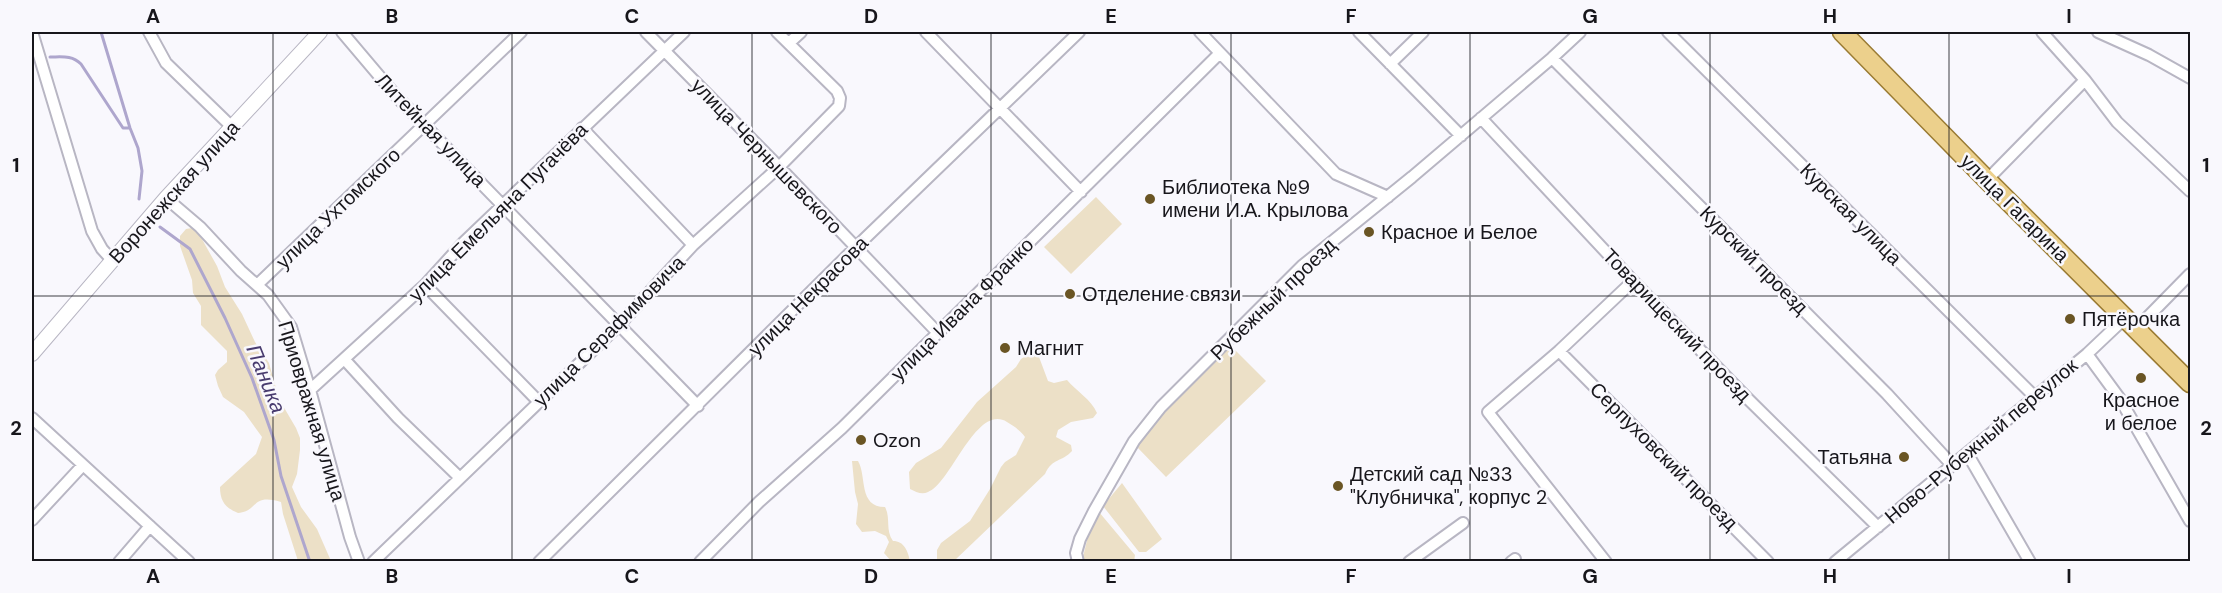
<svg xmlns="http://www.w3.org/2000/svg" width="2222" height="593" font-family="'DM Sans',sans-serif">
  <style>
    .green { fill: #ece0c7 }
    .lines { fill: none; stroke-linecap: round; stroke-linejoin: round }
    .stream { stroke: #aea6cd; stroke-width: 3 }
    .minor-casing { stroke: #b8b6c3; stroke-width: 14 }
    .tertiary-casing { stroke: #b8b6c3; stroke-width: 16 }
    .primary-casing { stroke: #9a7b33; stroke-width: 21 }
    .minor { stroke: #fff; stroke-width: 10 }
    .tertiary { stroke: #fff; stroke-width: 14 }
    .primary { stroke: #ecd08c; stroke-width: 18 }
    .grid { fill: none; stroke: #17161b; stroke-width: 1.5; stroke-opacity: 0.55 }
    .poi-dot { fill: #6a5524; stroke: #f9f8fd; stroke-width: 2 }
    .labels { text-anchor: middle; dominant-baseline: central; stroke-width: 5; stroke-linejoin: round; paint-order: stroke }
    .street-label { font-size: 20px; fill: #17161b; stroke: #f9f8fd }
    .poi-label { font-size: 20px; fill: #17161b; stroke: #f9f8fd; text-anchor: start }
    .water-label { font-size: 21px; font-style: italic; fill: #493c6f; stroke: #f9f8fd }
    .neatline { fill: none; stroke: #17161b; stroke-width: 2 }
    .grid-label { font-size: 20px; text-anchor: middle; font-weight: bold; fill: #17161b }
  </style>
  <rect width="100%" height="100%" fill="#f9f8fd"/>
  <path class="green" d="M1096 197 1122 224 1071 274 1044 247Z
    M192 228 198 232 217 266 225 287 242 314 255 342 269 363 279 399 296 428 300 438V450L297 474 292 487 301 507 317 529 331 561H298L283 514 281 502C251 493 259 511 238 513 226 508 220 502 220 487L256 454 262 437 244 412 223 397 218 386 215 375 218 370 227 362V351L201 325V306L193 293 192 280 180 246V236L186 229Z
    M1231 346 1266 381 1166 477 1137 447C1162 409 1198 378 1231 346Z
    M1036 349 1048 381 1054 383 1067 380C1076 391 1091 399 1097 413L1093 418 1071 422 1058 430 1056 437 1071 445 1072 451C1061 463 1053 457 1045 474L954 561H937V550L941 543 970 521 990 489 1001 467 1005 462 1016 455 1025 437C1020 430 1015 427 1007 422 976 403 951 484 928 492 922 495 916 492 910 489L909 472 916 463 941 448 977 402 1016 367 1021 359Z
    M852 461H858C867 476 858 507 885 507 891 518 885 530 893 541 904 541 908 551 910 561H891L884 553 889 542 886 536 875 531 862 532 856 524 858 504 855 492Z
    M1122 483 1162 539 1146 552H1139L1103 506Z
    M1099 512 1135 555 1134 562 1082 561 1091 524Z"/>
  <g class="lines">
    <path class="stream" d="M101 32 130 128 138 148 142 171 139 199
      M50 57C62 57 72 55 81 64L123 128H130
      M160 227 190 249 225 318 252 378 274 440 281 476 310 562"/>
    <g class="minor-casing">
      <path id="minor" d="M32 32 92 231 102 249 112 260
        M149 32 166 63 233 128
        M342 32 397 97 698 406
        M646 32 779 167 938 333
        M926 32 1081 192
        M1200 32 1336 174 1388 197
        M1359 32 1461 136
        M1668 32 2034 396
        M2042 32 2085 80 2117 122 2190 191
        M2098 32 2149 55 2190 78
        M789 43 801 32
        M1552 58 1887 394 1952 465
        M1390 64 1423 32
        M1481 118 1633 281 1747 398 1878 527
        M582 128 693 245
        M1987 180 2085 80
        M166 198 200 227 241 271 268 295 291 327 310 390 350 537 359 562
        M258 284 521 32
        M425 285 539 402
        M2136 329 2190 274
        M1559 351 1768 562
        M2087 354 2120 399 2190 521
        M345 360 398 418 459 477
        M310 390 425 285 464 242 684 32
        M32 418 189 562
        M1967 453 2030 562
        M32 520 83 465
        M119 562 150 526
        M373 562 620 324 693 245 779 167 839 106 840 98 837 91 777 32
        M539 562 855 248 1079 32
        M700 562 759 502 842 428 1220 53
        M1078 562 1076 553 1080 539 1094 511 1134 441 1161 407 1302 266 1412 177 1552 58 1580 32
        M1409 562 1463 523
        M1511 562 1515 559
        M1606 562 1488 412 1559 351 1633 281
        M1835 562 2087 354 2125 318"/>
    </g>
    <g class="tertiary-casing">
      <path id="tertiary" d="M32 354 166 198 320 32"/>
    </g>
    <g class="primary-casing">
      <path id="primary" d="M1842 32 1987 180 2190 383"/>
    </g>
    <use href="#minor" class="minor"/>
    <use href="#tertiary" class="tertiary"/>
    <use href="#primary" class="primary"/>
  </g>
  <path class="grid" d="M273 32V562M512 32V562M752 32V562M991 32V562M1231 32V562M1470 32V562M1710 32V562M1949 32V562M32 296H2190"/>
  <g class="poi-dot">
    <circle cx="1150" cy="199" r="6"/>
    <circle cx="1369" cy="232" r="6"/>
    <circle cx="1070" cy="294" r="6"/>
    <circle cx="2070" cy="319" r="6"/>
    <circle cx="1005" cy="348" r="6"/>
    <circle cx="2141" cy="378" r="6"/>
    <circle cx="861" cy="440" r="6"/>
    <circle cx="1904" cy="457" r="6"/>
    <circle cx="1338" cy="486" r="6"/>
  </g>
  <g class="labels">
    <g class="street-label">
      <text transform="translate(431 130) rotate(46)">Литейная улица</text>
      <text transform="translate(767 156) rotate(46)">улица Чернышевского</text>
      <text transform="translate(174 192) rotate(-48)">Воронежская улица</text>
      <text transform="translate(338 208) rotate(-44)">улица Ухтомского</text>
      <text transform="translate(2015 208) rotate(45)">улица Гагарина</text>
      <text transform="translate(498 212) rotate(-45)">улица Емельяна Пугачёва</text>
      <text transform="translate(1851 214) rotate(45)">Курская улица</text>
      <text transform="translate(1754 260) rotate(45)">Курский проезд</text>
      <text transform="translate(808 296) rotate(-45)">улица Некрасова</text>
      <text transform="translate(1273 299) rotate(-44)">Рубежный проезд</text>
      <text transform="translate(962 309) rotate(-45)">улица Ивана Франко</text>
      <text transform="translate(1677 325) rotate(46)">Товарищеский проезд</text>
      <text transform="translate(609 331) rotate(-45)">улица Серафимовича</text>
      <text transform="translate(312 411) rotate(73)">Приовражная улица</text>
      <text transform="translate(1981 441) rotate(-40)">Ново-Рубежный переулок</text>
      <text transform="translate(1664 456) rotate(45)">Серпуховский проезд</text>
    </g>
    <g class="poi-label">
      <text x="1162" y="187">Библиотека №9<tspan x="1162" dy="23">имени И.А. Крылова</tspan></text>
      <text x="1381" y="232">Красное и Белое</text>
      <text x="1082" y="294">Отделение связи</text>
      <text x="2082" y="319">Пятёрочка</text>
      <text x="1017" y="348">Магнит</text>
      <text x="2141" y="400" text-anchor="middle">Красное<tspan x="2141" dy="23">и белое</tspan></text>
      <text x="873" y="440">Ozon</text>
      <text x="1892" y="457" text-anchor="end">Татьяна</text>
      <text x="1350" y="474">Детский сад №33<tspan x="1350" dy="23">"Клубничка", корпус 2</tspan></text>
    </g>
    <g class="water-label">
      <text transform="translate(266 379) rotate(68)">Паника</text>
    </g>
  </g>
  <rect width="2222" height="593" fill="none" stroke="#f9f8fd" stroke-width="66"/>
  <rect x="33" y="33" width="2156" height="527" class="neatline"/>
  <g class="grid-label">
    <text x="153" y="23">A</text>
    <text x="392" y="23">B</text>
    <text x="632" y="23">C</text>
    <text x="871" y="23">D</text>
    <text x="1111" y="23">E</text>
    <text x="1351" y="23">F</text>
    <text x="1590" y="23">G</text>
    <text x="1830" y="23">H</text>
    <text x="2069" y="23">I</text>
    <text x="16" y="172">1</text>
    <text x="2206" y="172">1</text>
    <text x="16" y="435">2</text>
    <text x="2206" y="435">2</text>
    <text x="153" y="583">A</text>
    <text x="392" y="583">B</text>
    <text x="632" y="583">C</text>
    <text x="871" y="583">D</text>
    <text x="1111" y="583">E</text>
    <text x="1351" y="583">F</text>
    <text x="1590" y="583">G</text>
    <text x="1830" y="583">H</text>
    <text x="2069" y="583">I</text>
  </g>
</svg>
